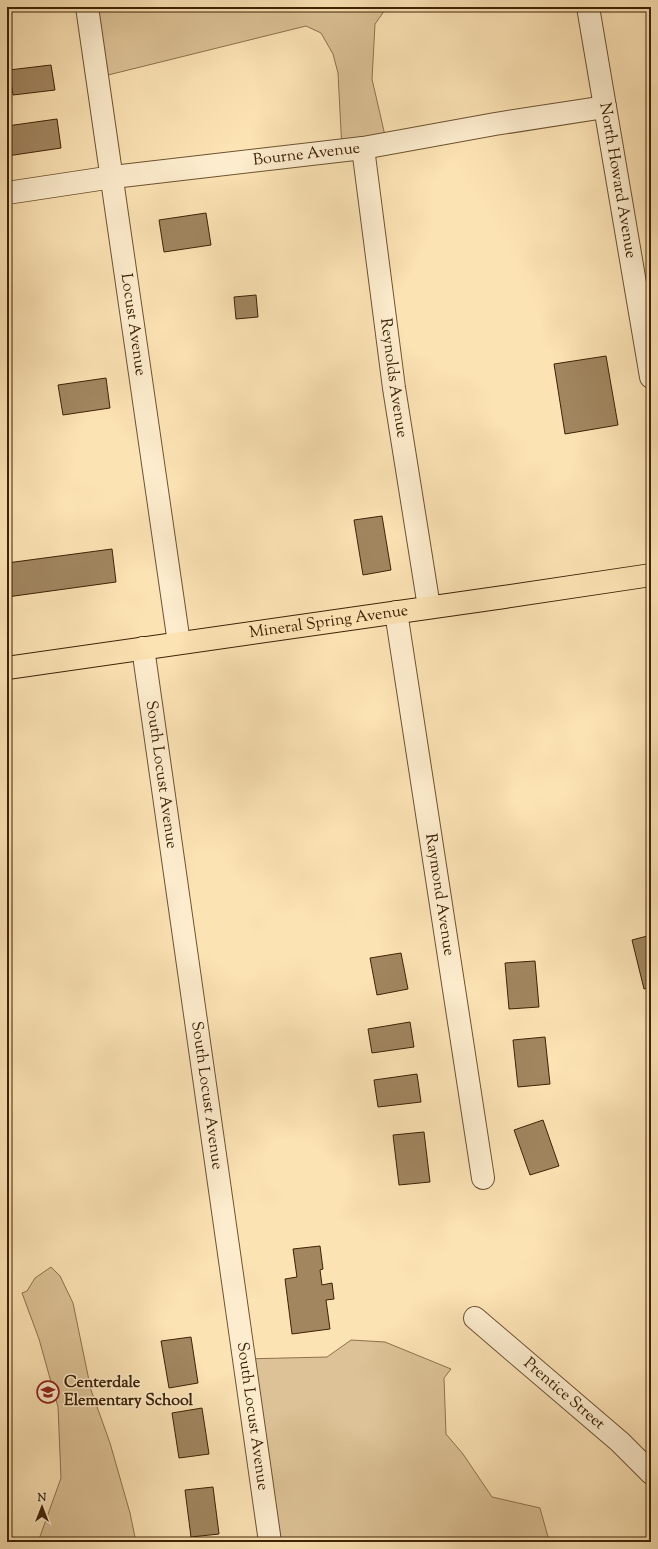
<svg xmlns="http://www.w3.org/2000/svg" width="658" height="1549" font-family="'Sorts Mill Goudy',serif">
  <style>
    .green { fill: #dcc296; stroke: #8d724e }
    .building { fill: #a18660; stroke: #3e2205 }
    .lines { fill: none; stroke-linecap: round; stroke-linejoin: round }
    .minor-casing { stroke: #6e5231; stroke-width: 24 }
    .major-casing { stroke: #3e2205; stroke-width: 24 }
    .minor { stroke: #fdedce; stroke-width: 22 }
    .major { stroke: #fce3b4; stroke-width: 22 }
    .labels { text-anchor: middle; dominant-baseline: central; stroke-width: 3; stroke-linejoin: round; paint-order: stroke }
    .street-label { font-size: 16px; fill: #3e2205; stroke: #fdedce }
    .poi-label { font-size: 16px; font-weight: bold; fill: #3e2205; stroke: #fdedce; text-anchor: start }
  </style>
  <rect width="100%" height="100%" fill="#fce3b4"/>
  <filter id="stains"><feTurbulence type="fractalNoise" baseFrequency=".005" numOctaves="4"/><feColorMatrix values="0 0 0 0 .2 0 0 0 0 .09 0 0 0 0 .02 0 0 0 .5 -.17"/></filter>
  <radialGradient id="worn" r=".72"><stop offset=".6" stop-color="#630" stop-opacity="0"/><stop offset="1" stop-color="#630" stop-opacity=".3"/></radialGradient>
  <path class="green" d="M84 7H387L375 24 372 79 386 140 342 150 338 73 333 54 321 33 306 26 96 78Z
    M51 1267 60 1276 73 1303 91 1390 110 1443 130 1513 136 1542H38L61 1478 58 1407 39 1339 22 1293 27 1291 35 1278Z
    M351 1340 385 1342 451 1369 444 1378 446 1434 463 1454 492 1497 540 1508 548 1537 543 1542H263L243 1359 327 1357Z"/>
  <path class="building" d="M51 65 55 90 13 95 9 70Z
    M57 119 61 148 7 156V126Z
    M206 213 211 245 164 252 159 220Z
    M256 295 258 317 236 319 234 297Z
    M606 356 618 425 565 434 554 364Z
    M106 378 110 408 63 415 58 385Z
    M382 516 391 570 363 575 354 520Z
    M112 549 116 582 7 597V563Z
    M651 935V987L644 989 632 940Z
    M401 953 408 989 377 995 370 958Z
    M535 961 539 1007 509 1009 505 963Z
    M410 1022 414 1047 372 1053 368 1029Z
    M545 1037 550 1084 518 1087 513 1040Z
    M417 1074 421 1102 378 1107 374 1080Z
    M543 1120 559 1166 530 1175 514 1130Z
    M424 1132 430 1182 399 1185 393 1135Z
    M320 1246 323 1269 320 1270 322 1285 332 1283 334 1299 326 1300 330 1329 292 1334 285 1279 297 1277 293 1249Z
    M191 1337 198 1383 169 1388 161 1341Z
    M202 1408 209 1454 179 1458 172 1413Z
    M213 1487 219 1534 191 1537 185 1490Z"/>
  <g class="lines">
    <g class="minor-casing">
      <g id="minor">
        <path id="s1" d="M87 7 179 643"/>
        <path id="s2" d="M588 7 651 377"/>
        <path id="s3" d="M363 148 394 388 429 607"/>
        <path id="s4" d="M7 193 113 177 363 148 495 124 605 107"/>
        <path id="s5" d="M396 612 483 1178"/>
        <path id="s6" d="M143 648 270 1542"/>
        <path id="s7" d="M475 1318 620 1442 651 1473"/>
      </g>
    </g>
    <g class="major-casing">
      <g id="major">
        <path id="s8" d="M7 668 504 597 651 575"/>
      </g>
    </g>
    <use href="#minor" class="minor"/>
    <use href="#major" class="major"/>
  </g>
  <defs>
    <g id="school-ring" transform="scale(1.15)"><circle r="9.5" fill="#fdedce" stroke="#8f2418" stroke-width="1.5"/><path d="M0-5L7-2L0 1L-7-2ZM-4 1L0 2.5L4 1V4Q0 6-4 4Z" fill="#8f2418"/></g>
  </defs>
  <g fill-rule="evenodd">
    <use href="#school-ring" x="48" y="1392"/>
  </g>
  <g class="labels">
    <g class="street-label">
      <text stroke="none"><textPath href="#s4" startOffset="302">Bourne Avenue</textPath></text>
      <text stroke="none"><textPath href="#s2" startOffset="176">North Howard Avenue</textPath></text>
      <text stroke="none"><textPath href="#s1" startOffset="321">Locust Avenue</textPath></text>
      <text stroke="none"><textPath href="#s3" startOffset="232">Reynolds Avenue</textPath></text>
      <text stroke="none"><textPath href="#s8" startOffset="325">Mineral Spring Avenue</textPath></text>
      <text stroke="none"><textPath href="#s6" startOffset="128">South Locust Avenue</textPath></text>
      <text stroke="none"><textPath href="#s5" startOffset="286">Raymond Avenue</textPath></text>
      <text stroke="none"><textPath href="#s6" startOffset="452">South Locust Avenue</textPath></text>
      <text stroke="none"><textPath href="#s7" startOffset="117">Prentice Street</textPath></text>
      <text stroke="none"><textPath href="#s6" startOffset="776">South Locust Avenue</textPath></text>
    </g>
    <g class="poi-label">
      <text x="64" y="1383">Centerdale<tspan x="64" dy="18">Elementary School</tspan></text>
    </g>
  </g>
  <rect width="658" height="1549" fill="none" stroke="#fce3b4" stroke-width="24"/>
  <rect x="8" y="8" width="642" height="1533" fill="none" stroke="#3e2205" stroke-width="2"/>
  <rect x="12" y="12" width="634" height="1525" fill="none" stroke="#3e2205"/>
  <g transform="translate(42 1507)" stroke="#fdedce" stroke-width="3" paint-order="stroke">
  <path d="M0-3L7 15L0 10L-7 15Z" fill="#3e2205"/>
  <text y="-6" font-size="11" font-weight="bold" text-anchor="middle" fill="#3e2205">N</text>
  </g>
  <rect width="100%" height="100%" filter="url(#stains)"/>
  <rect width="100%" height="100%" fill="url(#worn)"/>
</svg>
